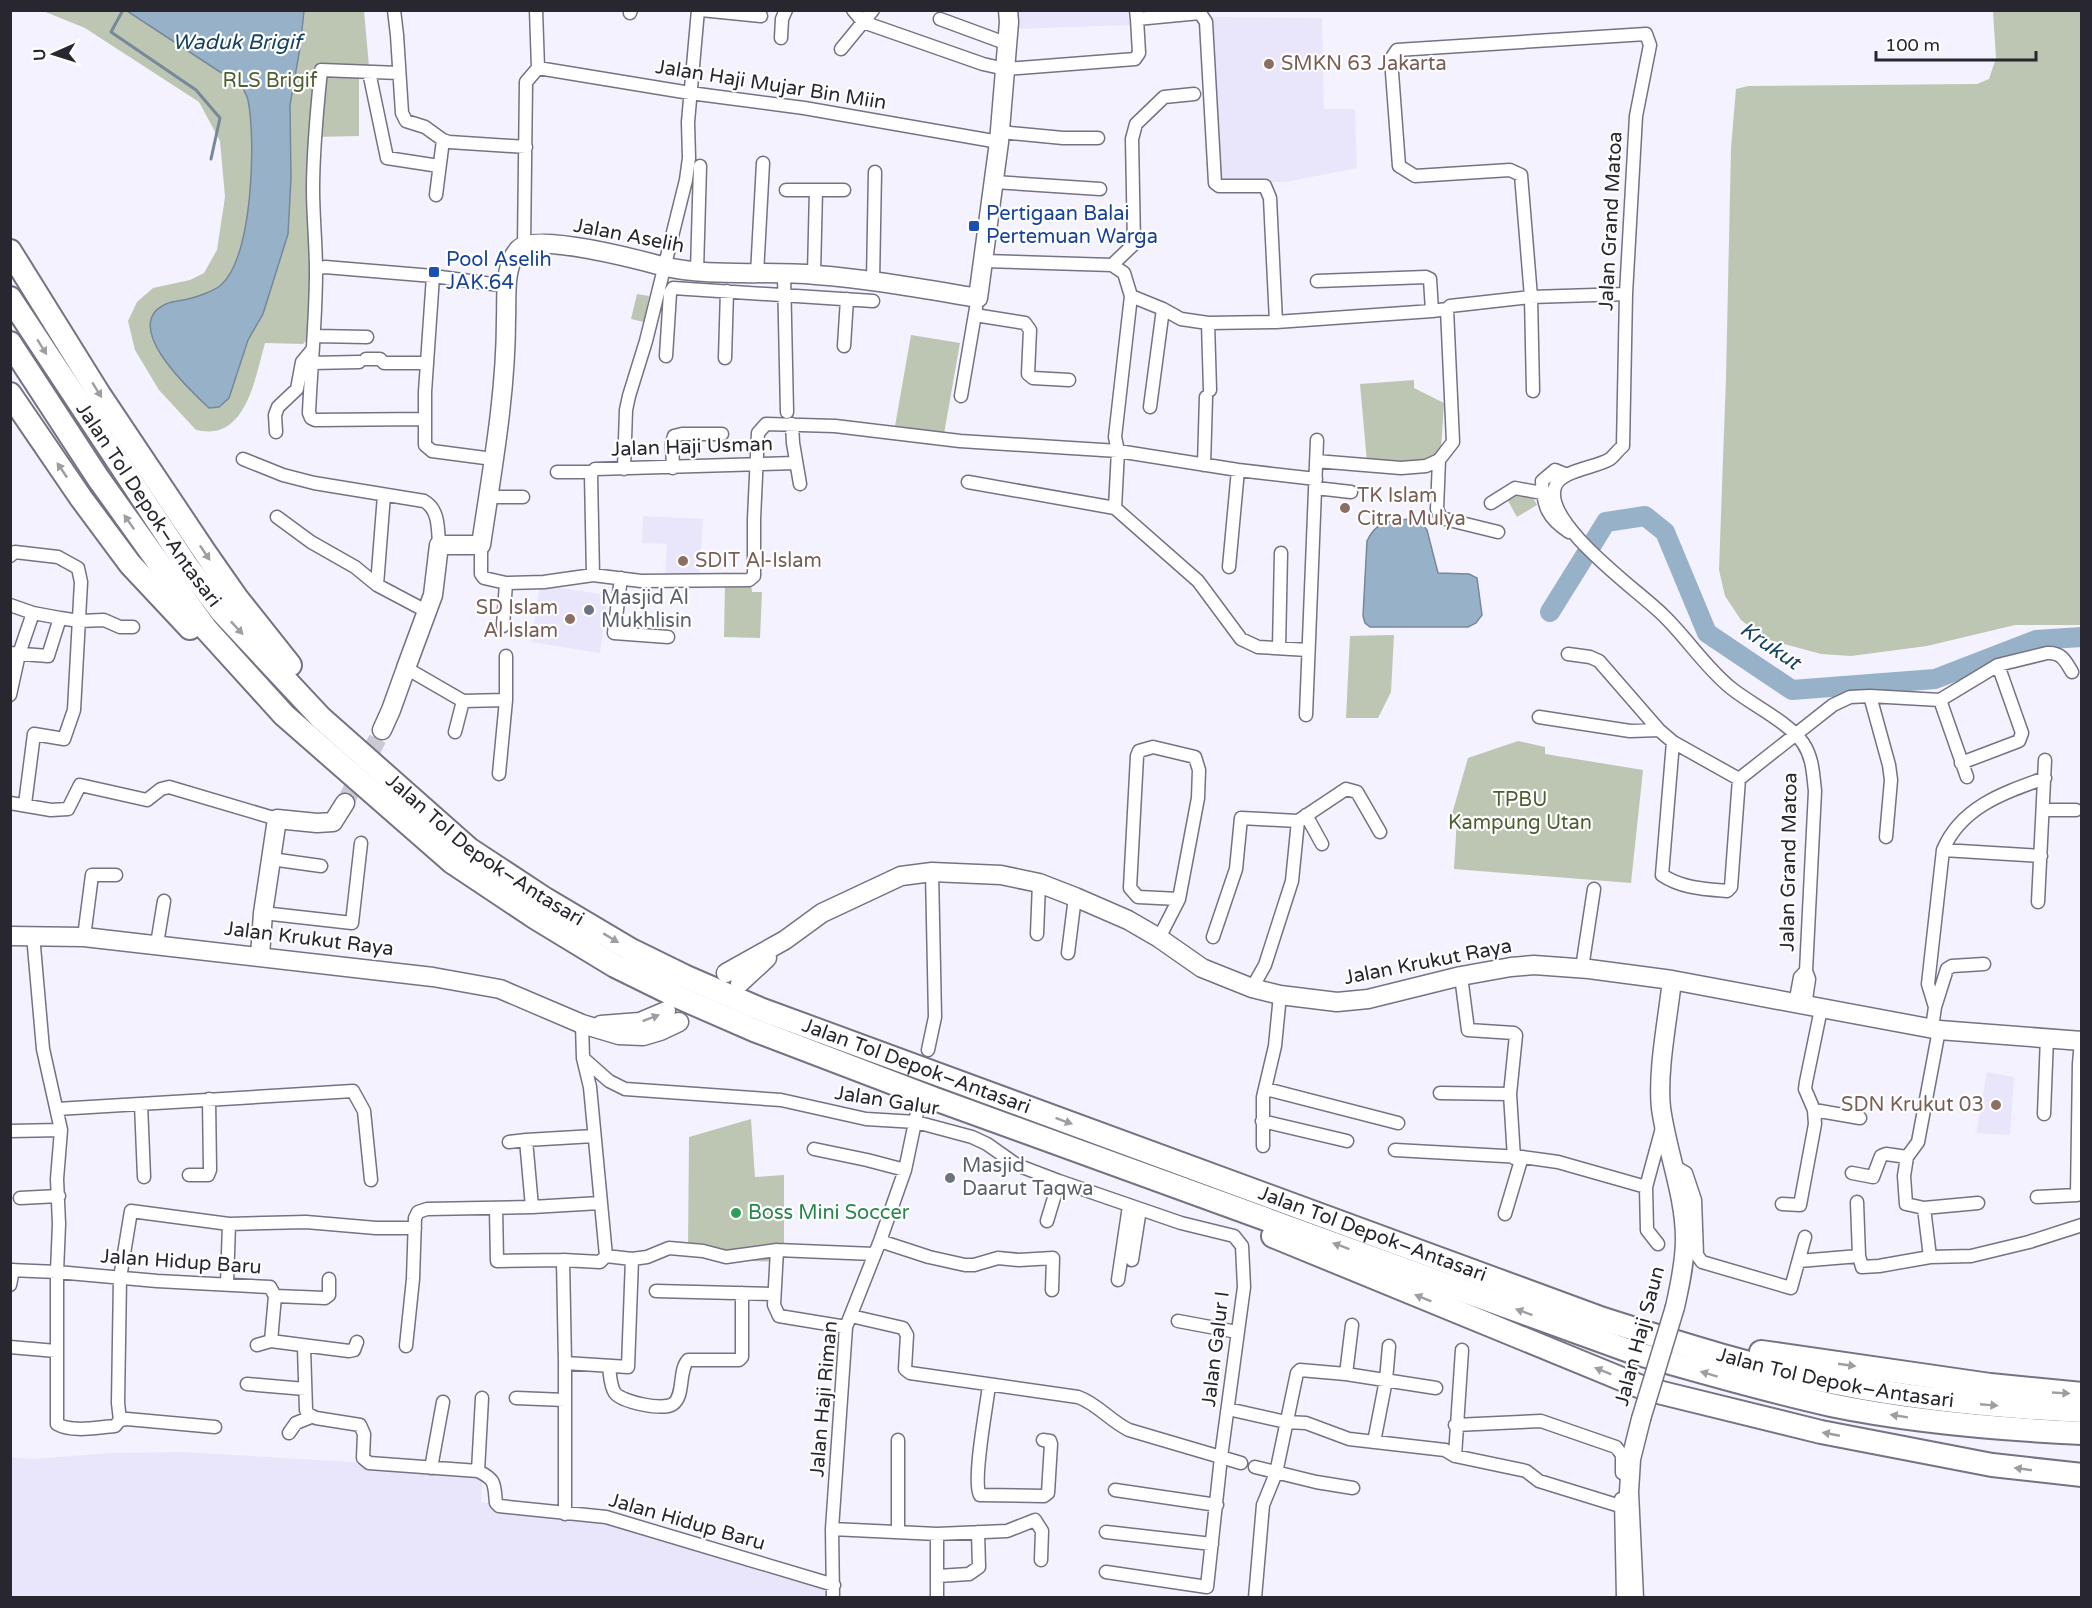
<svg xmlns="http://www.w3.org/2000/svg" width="2092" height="1608" font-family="'Varela Round',sans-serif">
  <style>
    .built { fill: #e9e6fb }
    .green { fill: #bdc6b3 }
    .water { fill: #97b2c8; stroke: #76889a; stroke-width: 1.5 }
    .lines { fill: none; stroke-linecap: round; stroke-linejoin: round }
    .stream { stroke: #76889a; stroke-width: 3 }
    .river { stroke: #97b2c8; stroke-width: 20 }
    .secondary-tunnel { stroke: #cac9d4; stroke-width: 18; stroke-dasharray: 18 9; stroke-linecap: butt }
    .street-casing { stroke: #757283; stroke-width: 15 }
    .secondary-casing { stroke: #757283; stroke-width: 21 }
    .highway-casing { stroke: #757283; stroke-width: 26 }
    .street { stroke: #fff; stroke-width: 12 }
    .secondary { stroke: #fff; stroke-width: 18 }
    .highway { stroke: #fff; stroke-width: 22 }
    .secondary-bridge-casing { stroke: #757283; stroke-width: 21; stroke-linecap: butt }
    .secondary-bridge { stroke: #fff; stroke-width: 18 }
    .oneway { fill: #9e9da1 }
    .education-dot { fill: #8d6e63; stroke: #fff; stroke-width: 2 }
    .transit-dot { fill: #1a4fb4; stroke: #fff; stroke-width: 2 }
    .worship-dot { fill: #6b7280; stroke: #fff; stroke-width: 2 }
    .leisure-dot { fill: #2e9e5b; stroke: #fff; stroke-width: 2 }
    .labels { text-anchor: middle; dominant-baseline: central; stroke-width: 4.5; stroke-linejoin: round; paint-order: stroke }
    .education-label { font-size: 20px; fill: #785e54; stroke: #fff; text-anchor: start }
    .park-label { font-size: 20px; fill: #4d5f30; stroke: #fff }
    .street-label { font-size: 20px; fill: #28262e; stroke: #fff }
    .transit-label { font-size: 20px; fill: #164399; stroke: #fff; text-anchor: start }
    .worship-label { font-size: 20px; fill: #5b616d; stroke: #fff; text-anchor: start }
    .leisure-label { font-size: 20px; fill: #27864d; stroke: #fff; text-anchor: start }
    .water-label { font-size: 21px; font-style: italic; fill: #154262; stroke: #fff }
  </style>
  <rect width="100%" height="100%" fill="#f3f2fe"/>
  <path class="built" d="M1014 11H1129L1131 25 1014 29Z
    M1211 17 1322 18 1324 109H1355L1357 168 1286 182H1222Z
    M643 516 703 519 699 580 665 578 667 544 642 543Z
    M540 585 608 595 600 653 531 642Z
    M1987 1072 2014 1077 2010 1135 1976 1133Z
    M183 1452 468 1469 482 1480 481 1502 633 1525 773 1567 793 1581 823 1584 826 1597H11L10 1457 34 1459 110 1453Z"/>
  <path class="green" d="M43 11H364L369 66 359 68V136L313 137 309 337 303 344 265 343C257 370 249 426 214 431 209 432 201 431 196 430L159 390 135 350 128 321 137 302 153 288 190 280 204 273 217 250 225 197 220 141 199 102 85 28Z
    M1993 11H2081V625H2015L1927 646 1851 656 1821 654 1766 639 1741 620 1725 596 1719 570 1726 377 1731 148 1736 89 1748 86 1977 84 1989 79 1996 58Z
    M637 294 649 296 644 322 631 319Z
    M911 335 960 343 944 434 895 426Z
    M1414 380V388L1444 403 1440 466 1367 462 1360 384Z
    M1527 487 1537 505 1517 517 1507 499Z
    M725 584H751L752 592H762L760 638 724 637Z
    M1394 635 1391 692 1378 718H1346L1350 636Z
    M1518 741 1545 747V754L1643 770 1631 883 1454 869 1457 818 1452 814 1468 758Z
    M751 1119 755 1177 784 1175V1262L752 1261 688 1249 689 1137Z"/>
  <path class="water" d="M304 11 300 48 290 105 291 178 288 234 263 314 248 340 229 398 219 407 209 408C190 390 119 325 166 304 172 301 181 301 188 299 197 297 214 291 221 285 253 256 256 140 248 100 246 92 240 83 236 76L220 72 127 11Z
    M1409 519 1420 521 1427 530 1438 573 1469 574 1477 578 1482 615 1476 623 1468 627H1370L1365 623 1363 616 1367 541C1377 520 1388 522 1409 519Z"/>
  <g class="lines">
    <path class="stream" d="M123 10 111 32 196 90 220 118 211 159"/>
    <path class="river" d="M1550 612 1606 522 1645 516 1665 532 1707 633 1792 690 1935 679 2036 640 2082 637"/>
    <path class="secondary-tunnel" d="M345 803 382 730"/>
    <g class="street-casing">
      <path id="street" d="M394 10 397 35 402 113 406 121 425 127 443 140 449 142 526 147
        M701 10 761 16
        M853 10 863 22 983 64 1005 69 1135 59 1139 53 1137 19
        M1136 10 1137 19 1200 13 1206 22 1215 183 1219 186H1265L1270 198 1276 322
        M630 13 631 10
        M940 19 1008 44
        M781 38 782 19 786 10
        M841 49 873 10
        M538 68 690 93 804 108 999 142
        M369 72 387 158 439 166
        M399 73 321 70C317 109 313 149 313 189 313 216 316 244 316 271 316 319 311 366 309 413L311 418 315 420 425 419
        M1000 132 1063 138H1098
        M994 182 1100 189
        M786 190H844
        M436 195 443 140
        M524 246 526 82 538 68 536 10
        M984 261 1112 265 1124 273 1131 296 1163 309 1181 319 1208 323 1276 322 1432 311 1447 309 1450 306 1531 297 1626 294
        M1112 265 1134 244 1132 139 1136 124 1164 97 1194 94
        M316 269 325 267 433 276 507 286
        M697 271 700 166
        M757 274 763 163
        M784 274 787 412
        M814 274 816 190
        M433 276 425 392V445L432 451 493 459
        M873 281 875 172
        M1317 281 1426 277 1430 279 1432 311
        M975 315 1025 323 1030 330 1028 374 1033 378 1069 380
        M1208 323 1210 390
        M315 336 367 337
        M844 346 847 299
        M666 356 670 293 673 288 873 301
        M725 358 727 291
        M366 359H380L384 363H427
        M311 363 359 362
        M1533 391 1531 297 1521 175 1510 170 1415 176 1399 166 1391 59 1397 50 1646 34 1650 45 1636 116 1626 294 1623 446C1618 450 1614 456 1610 459 1596 468 1560 470 1555 487 1543 524 1639 591 1663 615 1687 638 1705 667 1731 688 1752 705 1787 721 1803 743 1813 758 1813 774 1815 791L1806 971 1809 979 1805 1006
        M961 396 976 308
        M1150 407 1163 309
        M792 424 793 443 800 484
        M276 432 275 415 278 407 297 389 302 362 312 350
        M243 459 283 475 314 483 424 501C439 509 438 529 439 545
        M1439 460 1437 509 1441 518 1498 532
        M1316 461 1401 468 1426 466 1439 460 1453 442 1447 309
        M1204 465 1206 397
        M673 468 672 443 674 436 682 434H722
        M624 469 626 410 629 396 646 341 686 180 689 158 688 122 698 10
        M557 472H592
        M1567 475 1555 470 1542 481C1543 507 1548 518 1569 532
        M968 482 1115 508 1118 451 1115 437 1131 296
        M1316 488 1351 492
        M488 497H523
        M1491 503 1515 488 1542 493
        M1115 508 1198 581 1241 639 1258 647 1308 650
        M277 517 311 542 355 567 377 585 428 612
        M481 545V574L484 578 506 583 544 582 593 575 641 581 749 580 754 576V519L758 433 766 424 835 426 960 441 1118 451 1238 470 1316 479
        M10 556 15 552 58 557 78 568 81 582 74 710 64 739 34 734 25 804
        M1229 567 1238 470
        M593 575 591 474 595 469 796 463
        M621 578 614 633 668 637
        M377 585 384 495
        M10 605 33 613 60 618 48 656 10 653
        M60 618 79 621 104 620 120 627H133
        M503 626 506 583
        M1279 648 1281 553
        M1568 654 1590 657 1599 661 1659 730 1673 742 1739 779 1833 705 1850 697 1870 696 1940 700 1998 665 2047 653C2061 652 2065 660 2072 672
        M405 671 406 668 463 701 455 732
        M10 695 19 654 33 613
        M1870 696 1889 765 1891 780 1886 837
        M1940 700 1967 777
        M463 701 506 700V656
        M1306 715 1317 440
        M1539 717 1630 731 1659 730
        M1673 742 1662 875C1681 888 1704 889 1727 891L1731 887 1739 779
        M1961 763 2019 741 2022 733 1998 665
        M499 774 506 700
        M10 803 51 810 68 809 80 785 147 800 161 789 169 787 277 819
        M2043 810H2076
        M1306 815 1322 844
        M1943 850 2041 856
        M271 859 321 866
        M2038 902 2045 760
        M263 913 352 923 361 843
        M1037 934 1039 883
        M33 935 43 1049 61 1130 57 1179 59 1224 57 1272 157 1281 270 1287 275 1296 271 1341 302 1345 304 1348 306 1410 308 1414 316 1418 360 1425 364 1434 363 1458 369 1463 478 1471C496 1480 494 1483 496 1503L499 1506 606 1517 834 1585
        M84 937 92 875H116
        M1213 937 1236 869 1241 818 1298 821 1346 789 1357 792 1380 832
        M1159 938 1179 899 1198 798 1199 770 1195 757 1153 747 1139 751 1137 756 1130 888 1138 897 1179 899
        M157 944 164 901
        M1068 953 1075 897
        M1582 968 1594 889
        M1461 976 1468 1030 1514 1033 1516 1035 1510 1094 1514 1158
        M1252 988 1265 965 1292 881 1298 821
        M1795 1004 1800 977 1806 971
        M1935 1007 1928 984 1943 850C1961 807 2003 793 2045 778
        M1932 1028 1935 1007 1947 969 1952 966 1984 964
        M1939 1030 1918 1142 1907 1157 1904 1176 1906 1204 1924 1208 1978 1203
        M928 1050 935 1017 932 872
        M583 1058 609 1081 625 1089 781 1100 866 1119 916 1122 972 1137 987 1144 1017 1165 1059 1181 1181 1223 1234 1236 1242 1246 1244 1287 1221 1457 1207 1587 1106 1572
        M1266 1089 1398 1123
        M1440 1093 1510 1094
        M141 1104 144 1177
        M57 1109 353 1091 364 1111 371 1180
        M1814 1110 1860 1118
        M2044 1114 2047 1037
        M1262 1121 1347 1141
        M10 1131 61 1130
        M509 1142 526 1140
        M1263 1146V1097L1275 1046 1280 995
        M814 1149 867 1160 905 1170
        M1395 1150 1522 1157 1558 1162 1646 1187
        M1672 1165 1686 1173 1695 1200 1697 1255 1702 1262 1791 1288 1805 1237
        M1852 1173 1873 1177 1881 1156 1886 1154 1907 1157
        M189 1175H208L210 1170 209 1099
        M2037 1197 2077 1195 2079 1064 2081 1041
        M20 1198 59 1196
        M1782 1204 1800 1205 1815 1124 1814 1110 1805 1089 1806 1082 1821 1009
        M532 1207 526 1140 594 1136
        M496 1208 497 1261 563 1260
        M1924 1208 1930 1257 1971 1256 2029 1242 2082 1225
        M1505 1214 1522 1157
        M1047 1221 1059 1181
        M880 1241 929 1257 965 1265H974L998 1258 1019 1260 1053 1258 1052 1290
        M1658 1244 1647 1230 1646 1187 1662 1128
        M777 1250 774 1305 779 1316 846 1327
        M606 1256 632 1259 647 1257 669 1248 703 1251 726 1257 777 1250 874 1254
        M1859 1256 1862 1267 1879 1266 1930 1257
        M1132 1260 1140 1209
        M1799 1261 1859 1256 1857 1202
        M10 1270 57 1272V1424C73 1433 98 1427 115 1426L120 1420 127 1419 215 1427
        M1118 1280 1129 1206
        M227 1284 229 1224
        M10 1285 13 1270
        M656 1291 774 1294
        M275 1296 325 1298 329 1295V1279
        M851 1316 903 1328 907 1335 905 1369 910 1373 1078 1397C1098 1404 1110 1421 1129 1430L1241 1463
        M1178 1321 1237 1332
        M1352 1325 1346 1374 1436 1388
        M257 1345 271 1341
        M302 1345 349 1351 354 1350 357 1342
        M406 1346 413 1279 415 1218 418 1212 427 1209 532 1207 600 1203
        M10 1347 56 1351
        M565 1363 628 1367 632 1259
        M609 1366C610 1374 610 1386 615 1393 622 1402 663 1411 673 1404 685 1395 678 1371 688 1360H739L742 1357V1293
        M247 1384 305 1389
        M989 1385C987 1405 972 1481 980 1495L1044 1496 1048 1493 1051 1444 1050 1441 1043 1440
        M516 1398 565 1400
        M1228 1409 1286 1422 1306 1423 1349 1439 1445 1450 1455 1456 1526 1471 1539 1481 1620 1506
        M120 1420 118 1403 120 1278 131 1211 229 1224 306 1222 376 1228H415
        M1455 1425 1541 1421 1616 1447 1622 1455V1473
        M289 1433 296 1423 311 1417
        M898 1440V1532
        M1374 1442 1386 1380 1389 1346
        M1455 1456 1462 1350
        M1255 1467 1316 1482 1353 1488
        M431 1468 443 1402
        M478 1471 482 1398
        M1115 1490 1217 1505
        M1621 1499 1623 1598
        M565 1514V1363L563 1260 600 1262 606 1256 590 1087 583 1058 582 1024
        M832 1529 937 1534 1007 1531 1035 1520 1042 1531 1041 1560
        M1106 1532 1212 1544
        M937 1534V1598
        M938 1576 969 1574 979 1567 978 1532
        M833 1598 832 1529 846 1327 880 1241 905 1170 918 1108
        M1255 1598 1263 1505 1276 1473 1297 1373 1300 1370 1346 1374"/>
    </g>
    <g class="secondary-casing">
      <path id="secondary" d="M406 668 433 595 439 545H481C492 470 506 395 506 319 507 298 503 266 519 249 534 232 640 260 662 266 712 278 765 270 816 275 870 279 924 289 978 298L999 142 1009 22 1008 10
        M382 730 391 710 405 671
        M10 936 84 937 433 977 500 989 582 1024 619 1035 643 1036 660 1031 679 1022
        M260 956 263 913 277 819 317 823 333 822 345 803
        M726 973 785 940 822 913 901 876 932 872 1001 875 1039 883 1075 897 1128 920 1159 938 1202 968 1252 988 1280 995 1337 1002 1368 999 1461 976 1511 967 1534 965 1589 969 1672 980 1939 1030 2082 1041
        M1672 980C1668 1018 1657 1071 1661 1108 1667 1152 1685 1195 1685 1239 1685 1262 1680 1285 1675 1307
        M740 983 767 958
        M601 1025 640 1022 666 1011
        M1634 1598 1629 1492 1631 1459 1641 1419"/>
    </g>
    <g class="highway-casing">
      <g id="highway">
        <path d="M10 251 99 394 204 551 236 597 290 665"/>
        <path id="s1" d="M10 298 187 566 222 612 321 718 469 849 545 899 631 950 684 976 760 1009 1603 1319C1681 1344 1760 1369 1841 1384 1920 1400 2001 1407 2082 1411"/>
        <path d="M10 343 98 478 206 629 284 715 452 862 536 918 615 966 676 996 754 1030 935 1099 1632 1352C1698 1371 1764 1390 1831 1405 1913 1422 1998 1429 2082 1433"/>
        <path d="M10 394 81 498 130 564 190 628"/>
        <path d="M1273 1236 1646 1389 1821 1432 1992 1465 2082 1475"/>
        <path d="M1761 1352 1990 1385 2082 1394"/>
      </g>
    </g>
    <use href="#street" class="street"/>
    <use href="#secondary" class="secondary"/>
    <use href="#highway" class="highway"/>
    <g class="secondary-bridge-casing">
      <path id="secondary-bridge" d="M1641 1419 1675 1307"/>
    </g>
    <use href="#secondary-bridge" class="secondary-bridge"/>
  </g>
  <defs><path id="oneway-solid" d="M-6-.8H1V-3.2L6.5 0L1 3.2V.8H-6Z" transform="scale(1.5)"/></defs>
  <g class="oneway">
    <use href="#oneway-solid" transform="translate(42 347) rotate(58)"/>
    <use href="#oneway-solid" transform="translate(97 390) rotate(58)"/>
    <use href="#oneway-solid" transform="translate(62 470) rotate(-124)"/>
    <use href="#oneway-solid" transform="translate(129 522) rotate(-125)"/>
    <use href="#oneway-solid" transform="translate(205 553) rotate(56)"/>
    <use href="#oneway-solid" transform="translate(237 628) rotate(47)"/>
    <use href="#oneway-solid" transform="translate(611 938) rotate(31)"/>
    <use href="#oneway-solid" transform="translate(651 1018) rotate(-21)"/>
    <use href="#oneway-solid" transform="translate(1064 1121) rotate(20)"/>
    <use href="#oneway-solid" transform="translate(1341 1246) rotate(-160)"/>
    <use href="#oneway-solid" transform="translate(1423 1298) rotate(-158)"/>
    <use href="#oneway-solid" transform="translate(1524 1312) rotate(-160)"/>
    <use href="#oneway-solid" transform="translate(1847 1365) rotate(8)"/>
    <use href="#oneway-solid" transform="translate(1603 1371) rotate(-158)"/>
    <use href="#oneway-solid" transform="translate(1709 1374) rotate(-163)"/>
    <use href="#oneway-solid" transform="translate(2061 1393) rotate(3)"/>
    <use href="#oneway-solid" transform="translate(1989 1405) rotate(5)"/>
    <use href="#oneway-solid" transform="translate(1899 1416) rotate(-171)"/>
    <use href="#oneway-solid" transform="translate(1831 1434) rotate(-169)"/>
    <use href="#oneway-solid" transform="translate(2023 1469) rotate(-172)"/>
  </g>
  <g class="education-dot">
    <circle cx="1269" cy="64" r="6"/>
    <circle cx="1345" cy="508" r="6"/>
    <circle cx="683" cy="561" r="6"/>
    <circle cx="570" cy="619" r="6"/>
    <circle cx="1996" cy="1105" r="6"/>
  </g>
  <g class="transit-dot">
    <rect x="968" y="220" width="12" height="12" rx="3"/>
    <rect x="428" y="266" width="12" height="12" rx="3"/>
  </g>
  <g class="worship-dot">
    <circle cx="589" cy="610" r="6"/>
    <circle cx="950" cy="1178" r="6"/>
  </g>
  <circle class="leisure-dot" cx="736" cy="1213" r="6"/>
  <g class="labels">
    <g class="education-label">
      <text x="1281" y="64">SMKN 63 Jakarta</text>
      <text x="1357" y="496">TK Islam<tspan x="1357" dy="23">Citra Mulya</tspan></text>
      <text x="695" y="561">SDIT Al-Islam</text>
      <text x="558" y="608" text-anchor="end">SD Islam<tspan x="558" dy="23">Al Islam</tspan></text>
      <text x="1984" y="1105" text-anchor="end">SDN Krukut 03</text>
    </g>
    <g class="park-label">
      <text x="270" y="81">RLS Brigif</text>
      <text x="1520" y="800">TPBU<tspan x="1520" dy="23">Kampung Utan</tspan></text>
    </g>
    <g class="street-label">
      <text transform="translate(771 85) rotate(9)">Jalan Haji Mujar Bin Miin</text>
      <text transform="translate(1611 221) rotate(-87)">Jalan Grand Matoa</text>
      <text transform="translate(629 236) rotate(11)">Jalan Aselih</text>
      <text transform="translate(692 447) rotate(-2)">Jalan Haji Usman</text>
      <text stroke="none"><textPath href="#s1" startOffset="249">Jalan Tol Depok–Antasari</textPath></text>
      <text stroke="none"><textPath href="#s1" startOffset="735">Jalan Tol Depok–Antasari</textPath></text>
      <text transform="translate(1789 862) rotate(-89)">Jalan Grand Matoa</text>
      <text transform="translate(309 939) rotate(7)">Jalan Krukut Raya</text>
      <text transform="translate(1428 962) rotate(-11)">Jalan Krukut Raya</text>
      <text stroke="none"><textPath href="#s1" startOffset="1221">Jalan Tol Depok–Antasari</textPath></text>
      <text transform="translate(887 1101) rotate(9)">Jalan Galur</text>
      <text stroke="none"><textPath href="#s1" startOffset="1707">Jalan Tol Depok–Antasari</textPath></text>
      <text transform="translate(181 1262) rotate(4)">Jalan Hidup Baru</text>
      <text transform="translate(1640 1336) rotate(-75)">Jalan Haji Saun</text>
      <text transform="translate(1216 1349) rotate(-83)">Jalan Galur I</text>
      <text stroke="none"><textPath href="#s1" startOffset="2193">Jalan Tol Depok–Antasari</textPath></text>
      <text transform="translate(824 1399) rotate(-85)">Jalan Haji Riman</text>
      <text transform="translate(687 1522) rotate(16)">Jalan Hidup Baru</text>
    </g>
    <g class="transit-label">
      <text x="986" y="214">Pertigaan Balai<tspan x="986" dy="23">Pertemuan Warga</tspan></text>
      <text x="446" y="260">Pool Aselih<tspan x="446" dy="23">JAK.64</tspan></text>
    </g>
    <g class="worship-label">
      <text x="601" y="598">Masjid Al<tspan x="601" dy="23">Mukhlisin</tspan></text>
      <text x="962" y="1166">Masjid<tspan x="962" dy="23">Daarut Taqwa</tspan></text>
    </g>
    <g class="leisure-label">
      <text x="748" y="1213">Boss Mini Soccer</text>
    </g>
    <g class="water-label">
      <text x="237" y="42">Waduk Brigif</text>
      <text transform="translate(1770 646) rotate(34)">Krukut</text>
    </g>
  </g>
  <rect width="2092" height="1608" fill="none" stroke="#28262e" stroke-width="24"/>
  <g transform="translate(54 54) rotate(267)" stroke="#ffffff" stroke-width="4.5" paint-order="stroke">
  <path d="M0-4.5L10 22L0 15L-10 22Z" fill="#28262e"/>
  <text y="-9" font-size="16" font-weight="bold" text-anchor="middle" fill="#28262e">U</text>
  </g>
  <path d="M1876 51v9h160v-9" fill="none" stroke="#28262e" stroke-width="3"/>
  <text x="1885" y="51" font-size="18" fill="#28262e" stroke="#ffffff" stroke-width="4.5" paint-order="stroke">100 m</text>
</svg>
